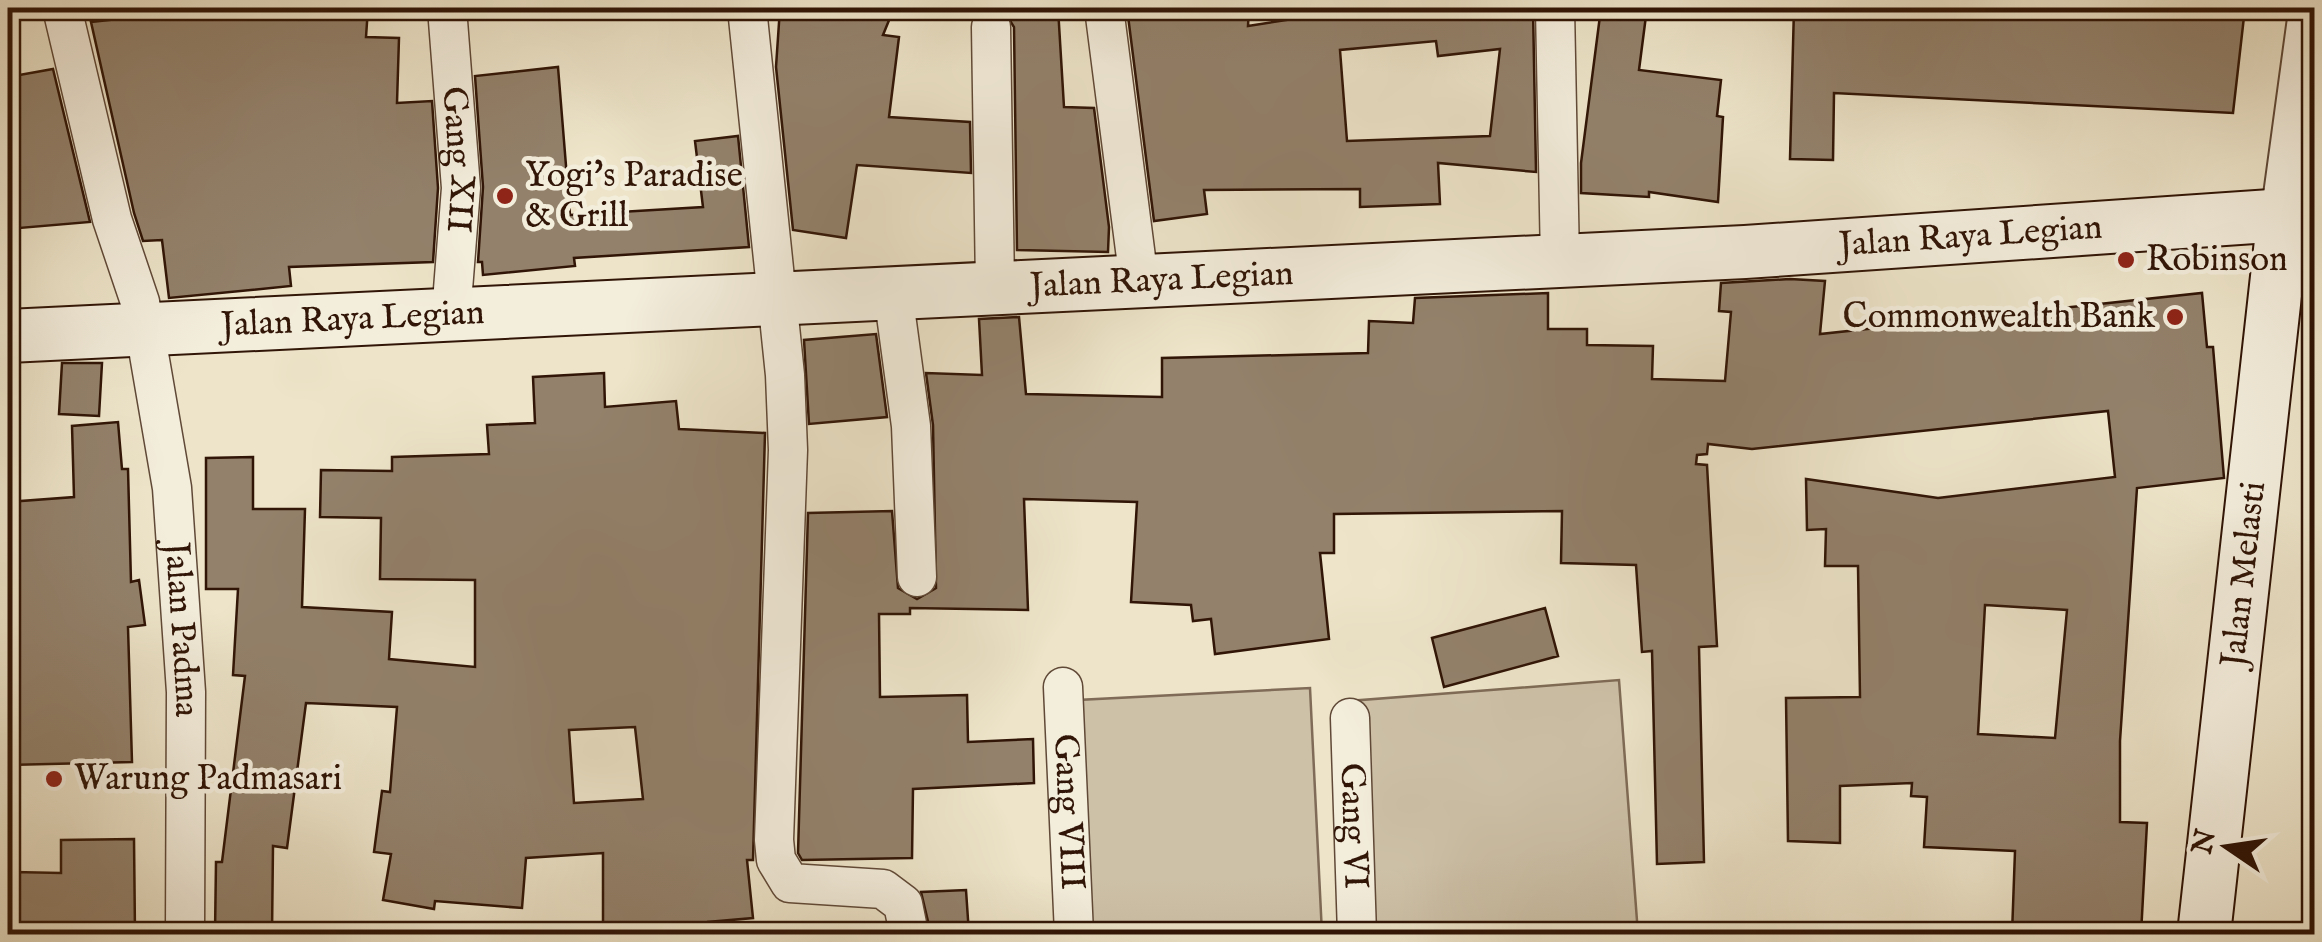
<svg xmlns="http://www.w3.org/2000/svg" width="2322" height="942" font-family="'IM FELL English',serif">
  <style>
    .green { fill: #cdc1a8; stroke: #7f6b57; stroke-width: 2.5 }
    .building { fill: #93816b; stroke: #311506; stroke-width: 2.5; fill-rule: evenodd }
    .lines { fill: none; stroke-linecap: round; stroke-linejoin: round }
    .minor-casing { stroke: #604937; stroke-width: 41 }
    .tertiary-casing { stroke: #604937; stroke-width: 49 }
    .secondary-casing { stroke: #311506; stroke-width: 56 }
    .minor { stroke: #f3eddc; stroke-width: 38 }
    .tertiary { stroke: #f3eddc; stroke-width: 45 }
    .secondary { stroke: #f3eddc; stroke-width: 52 }
    .poi-dot { fill: #8f2418; stroke: #f3eddc; stroke-width: 4 }
    .labels { text-anchor: middle; dominant-baseline: central; stroke-width: 9; stroke-linejoin: round; paint-order: stroke }
    .street-label { font-size: 35px; fill: #311506; stroke: #f3eddc }
    .poi-label { font-size: 35px; fill: #311506; stroke: #f3eddc; text-anchor: start }
  </style>
  <rect width="100%" height="100%" fill="#ede4c9"/>
  <filter id="stains"><feTurbulence type="fractalNoise" baseFrequency=".002" numOctaves="4"/><feColorMatrix values="0 0 0 0 .2 0 0 0 0 .09 0 0 0 0 .02 0 0 0 .5 -.17"/></filter>
  <radialGradient id="worn" r=".72"><stop offset=".6" stop-color="#630" stop-opacity="0"/><stop offset="1" stop-color="#630" stop-opacity=".3"/></radialGradient>
  <path class="green" d="M1619 680 1638 934H1366L1349 701Z
    M1310 688 1322 934H1089L1078 700Z"/>
  <path class="building" d="M192 8H368L366 37 399 38 397 103 432 101 438 188 433 262 289 267 291 286 169 298 162 240 143 241 134 213 91 22 192 11Z
    M780 8H894L883 35 899 37 889 117 970 122 971 173 857 165 846 238 793 230 776 67Z
    M1002 8H1058L1064 107 1094 108 1109 227 1108 252 1017 250 1014 27Z
    M1127 8H1249L1248 26 1319 15V8H1533L1536 172 1438 163 1440 204 1360 207V189L1204 190 1207 214 1154 221ZM1436 41 1438 56 1500 49 1490 136 1347 141 1340 50Z
    M1601 8H1647L1639 70 1721 80 1717 116 1723 117 1718 202 1649 192V197L1581 193V163Z
    M1794 8H2245L2233 113 1834 93 1833 160 1790 159Z
    M558 67 570 215 703 207 695 141 738 136 749 247 574 258 575 266 483 275 482 262H478L483 187 475 76Z
    M53 69 90 222 8 229V77Z
    M1790 279 1825 281 1820 334 2202 293 2207 347H2213L2224 478 2137 488 2120 741V822L2147 823 2141 934H2012L2015 851 1924 847 1927 797 1911 796 1912 783 1840 786V843L1788 841 1786 698 1860 697 1858 566H1825L1826 529 1807 530 1806 479 1938 498 2115 477 2108 411 1752 449 1708 444 1707 454 1697 455 1696 464 1707 465 1717 646 1699 647 1704 862 1657 864 1652 651 1642 652 1636 565 1561 563 1562 511 1334 514V553H1320L1329 639 1215 654 1211 619 1193 621 1191 605 1131 602 1137 502 1024 499 1028 610 910 608V614H879L880 697 967 695 968 742 1033 739 1034 783 913 789 912 858 802 860 798 853 808 513 892 511 898 588 917 599 936 588 933 425 926 373 982 375 979 319 1019 317 1026 394 1162 397V358L1368 353 1369 321 1413 323 1415 298 1548 293V329H1587V345L1653 346 1652 379 1725 381 1731 312 1719 311 1721 283ZM1985 605 2067 610 2055 738 1978 734Z
    M876 334 887 417 809 424 804 340Z
    M62 363H102L99 416 59 414Z
    M604 373 605 407 676 401 679 429 765 433 753 860H747L753 918 708 922 707 934H603V853L526 858 522 908 435 901 434 909 383 900 391 854 374 852 382 791 390 792 397 707 306 703 287 848 273 846 272 934H215L216 862H222L245 676 233 675 238 589H206V458L253 457V509H305L302 607 392 612 389 659 475 667V580L380 579 381 518 320 517 321 470 392 471V457L489 454 487 425 535 423 533 377ZM635 727 643 799 574 803 569 730Z
    M118 422 122 469H128L131 582 139 580 145 625 128 627 132 762 8 765V502L74 497 72 426Z
    M1545 608 1558 656 1444 687 1432 638Z
    M134 839 135 934H12L14 872 61 873V840Z
    M966 890 969 934H931L921 892Z"/>
  <g class="lines">
    <g class="minor-casing">
      <g id="minor">
        <path id="s1" d="M62 8 112 219 140 302 172 488 186 692 185 934"/>
        <path id="s2" d="M447 8 461 188 451 315"/>
        <path d="M747 8 785 375 788 450 774 840 776 860 790 883 883 889 903 904 909 934"/>
        <path d="M1104 8 1139 281"/>
        <path d="M1555 8 1560 261"/>
        <path d="M991 27 995 286"/>
        <path d="M893 293 911 426 917 577"/>
        <path id="s3" d="M1063 687 1074 934"/>
        <path id="s4" d="M1350 718 1357 934"/>
      </g>
    </g>
    <g class="tertiary-casing">
      <path id="tertiary" d="M2284 214 2312 8"/>
    </g>
    <g class="secondary-casing">
      <g id="secondary">
        <path id="s5" d="M8 336 1745 252 2314 213"/>
        <path id="s6" d="M2204 934 2284 214"/>
      </g>
    </g>
    <use href="#minor" class="minor"/>
    <use href="#tertiary" class="tertiary"/>
    <use href="#secondary" class="secondary"/>
  </g>
  <g class="poi-dot">
    <circle cx="505" cy="196" r="10"/>
    <circle cx="2126" cy="260" r="10"/>
    <circle cx="2175" cy="317" r="10"/>
    <circle cx="54" cy="779" r="10"/>
  </g>
  <g class="labels">
    <g class="street-label">
      <text stroke="none"><textPath href="#s2" startOffset="152">Gang XII</textPath></text>
      <text stroke="none"><textPath href="#s5" startOffset="1965">Jalan Raya Legian</textPath></text>
      <text stroke="none"><textPath href="#s5" startOffset="1155">Jalan Raya Legian</textPath></text>
      <text stroke="none"><textPath href="#s5" startOffset="345">Jalan Raya Legian</textPath></text>
      <text stroke="none"><textPath href="#s6" startOffset="362">Jalan Melasti</textPath></text>
      <text stroke="none"><textPath href="#s1" startOffset="635">Jalan Padma</textPath></text>
      <text stroke="none"><textPath href="#s3" startOffset="125">Gang VIII</textPath></text>
      <text stroke="none"><textPath href="#s4" startOffset="108">Gang VI</textPath></text>
    </g>
    <g class="poi-label">
      <text x="525" y="176">Yogi's Paradise<tspan x="525" dy="40">&amp; Grill</tspan></text>
      <text x="2146" y="260">Robinson</text>
      <text x="2155" y="317" text-anchor="end">Commonwealth Bank</text>
      <text x="74" y="779">Warung Padmasari</text>
    </g>
  </g>
  <rect width="2322" height="942" fill="none" stroke="#ede4c9" stroke-width="40"/>
  <rect x="10" y="10" width="2302" height="922" fill="none" stroke="#311506" stroke-width="5"/>
  <rect x="20" y="20" width="2282" height="902" fill="none" stroke="#311506" stroke-width="2.5"/>
  <g transform="translate(2227 847) rotate(283)" stroke="#f3eddc" stroke-width="8" paint-order="stroke">
  <path d="M0-8L18 38L0 25L-18 38Z" fill="#311506"/>
  <text y="-15" font-size="28" font-weight="bold" text-anchor="middle" fill="#311506">N</text>
  </g>
  <rect width="100%" height="100%" filter="url(#stains)"/>
  <rect width="100%" height="100%" fill="url(#worn)"/>
</svg>
